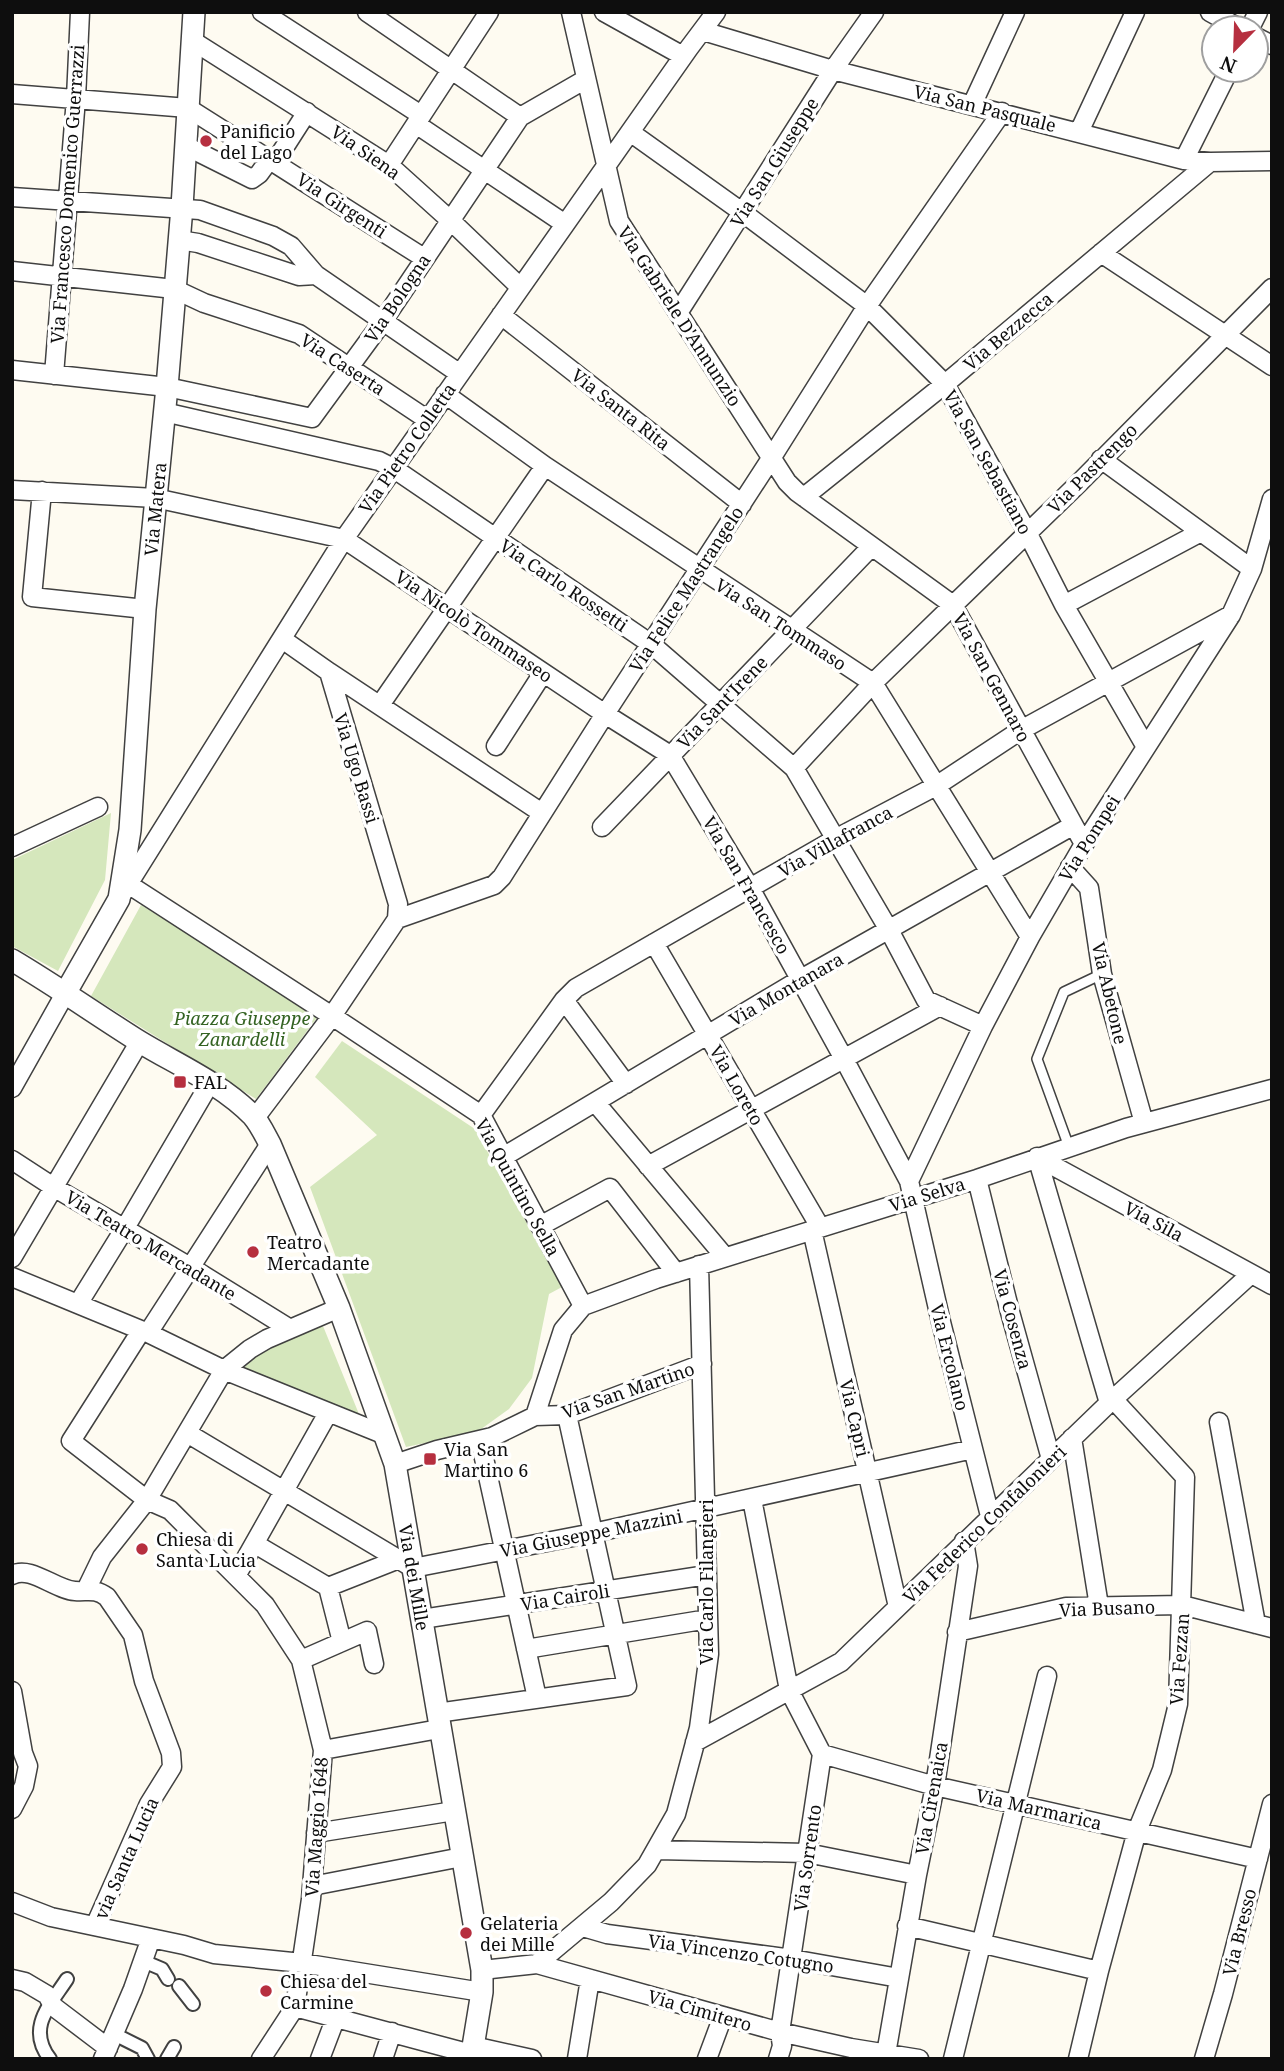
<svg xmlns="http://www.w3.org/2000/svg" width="1284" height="2071" font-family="'Noto Serif',serif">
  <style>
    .grass { fill: #d5e7bc }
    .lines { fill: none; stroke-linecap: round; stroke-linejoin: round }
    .service-casing { stroke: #414141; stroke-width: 12 }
    .pedestrian-casing { stroke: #414141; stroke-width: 16 }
    .minor-casing { stroke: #414141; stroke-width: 21 }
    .tertiary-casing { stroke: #414141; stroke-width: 24 }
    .service { stroke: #fff; stroke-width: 9 }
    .pedestrian { stroke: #fff; stroke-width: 12 }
    .minor { stroke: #fff; stroke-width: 18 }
    .tertiary { stroke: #fff; stroke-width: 21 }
    .poi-dot { fill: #b62f3f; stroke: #fff; stroke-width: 2.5 }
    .labels { text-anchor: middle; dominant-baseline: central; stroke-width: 7; stroke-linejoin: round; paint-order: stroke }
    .street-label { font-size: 18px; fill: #0e0e0e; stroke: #fff }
    .poi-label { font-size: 18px; fill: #0e0e0e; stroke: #fff; text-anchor: start }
    .park-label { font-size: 18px; font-style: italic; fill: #346322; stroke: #fff }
  </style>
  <rect width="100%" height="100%" fill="#fefbf1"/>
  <path class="grass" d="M111 813 105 880 58 971 12 946V860Z
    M141 905 319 1015 256 1099 91 996Z
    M342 1041 475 1129 562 1287 549 1294 532 1378 509 1409 477 1432 406 1447 310 1187 377 1135 315 1077Z
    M323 1326 361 1419 242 1369 274 1342Z"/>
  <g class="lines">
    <g class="service-casing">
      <path id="service" d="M1069 1147 1037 1059 1064 992 1102 974"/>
    </g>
    <g class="pedestrian-casing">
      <path id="pedestrian" d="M143 1961 162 1969 168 1979
        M179 1986 193 2004
        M114 2034 142 2048 148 2059
        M50 2059C26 2028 50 2005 67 1979
        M167 2059 174 2047"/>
    </g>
    <g class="minor-casing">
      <path id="minor" d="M262 12 421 115
        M367 12 520 117
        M571 12 619 221 787 482 797 492 953 605 1084 844
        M604 12 683 56
        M1210 12 1239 28
        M1250 28 1258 12
        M703 31 833 70 1184 160 1210 162 1272 161
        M1256 37 1272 45
        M193 41 389 165 450 220 520 287
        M12 94 188 108 424 258
        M972 105 1015 12
        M416 124 565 224
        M630 132 742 212 867 306 945 384 1027 532 1064 605 1146 747
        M1079 132 1135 12
        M186 146 252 179 259 174 270 159
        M1184 160 1229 70
        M275 162 307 112
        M389 165 489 12
        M12 197 200 210 273 236 291 246 316 275 460 374
        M179 240 198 243 299 276 316 275
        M1101 253 1272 366
        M12 271 174 289 204 303 299 334 428 420
        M678 313 833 70 874 12
        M501 315 742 504
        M12 370 167 387 312 418 383 321 520 117 586 79
        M54 375 76 98 80 12
        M445 394 545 466 873 683 1030 937
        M164 412 379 461 393 468 651 644 794 768 889 930 926 1000 983 1026
        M1101 459 1252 569
        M12 490 155 498 344 539 605 714 670 755 750 888 844 1059 909 1181 941 1322 990 1516
        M42 491 32 597 145 609
        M804 497 945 384 1210 162
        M1064 605 1201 532
        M282 639 329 672 398 904 397 919
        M329 672 542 813
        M380 705 545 466
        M496 746 543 673
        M794 768 873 683 1078 484 1272 288
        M602 827 871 547
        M12 847 98 807
        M1070 867 1089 888 1102 974 1144 1123
        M128 884 332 1016 481 1115 583 1306
        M122 894 344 539 689 48 716 12
        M654 943 820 1227
        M564 1000 626 1084
        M12 1088 66 992
        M595 1102 725 1257
        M481 1115 564 1000 576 988 837 838 936 786 1021 730 1231 615
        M255 1118 332 1016 397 919 494 885 502 877 605 714 772 457 867 306 1002 112
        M503 1157 801 979 1072 826
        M1037 1157 1272 1285
        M1037 1157 1109 1403
        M12 1160 55 1188 190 1267 290 1329
        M648 1166 940 1006
        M977 1179 1010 1312 1051 1459
        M909 1181 983 1026 1030 937 1084 844 1231 615 1252 569 1272 499
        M540 1226 610 1188 676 1273
        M812 1230 898 1607
        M12 1258 140 1041
        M12 1277 148 1333 224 1370 385 1435
        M78 1304 125 1228 210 1083
        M141 1331 71 1441 147 1500 170 1510 265 1605 301 1660 323 1750 311 1899 295 2007 261 2059
        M148 1333 270 1144
        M535 1416 563 1330 583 1306 656 1279 977 1179 1126 1128 1272 1089
        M1219 1422 1256 1624
        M187 1433 413 1568 593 1533 973 1449
        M1072 1438 1099 1606
        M480 1440 537 1698
        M395 1464 437 1450 492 1437 535 1416 567 1415 702 1364
        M752 1499 789 1690 822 1754 780 2032 782 2046 778 2059
        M255 1544 328 1587
        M12 1575C31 1565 55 1590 75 1591 88 1592 95 1588 107 1597L133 1635 144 1681 171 1753 172 1767 149 1804 95 1926
        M236 1576 328 1413
        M86 1590 102 1557 147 1500 224 1370 250 1349 267 1339 339 1308
        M422 1619 707 1575
        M957 1632 1066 1607 1182 1605 1272 1628
        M342 1642 328 1587 399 1559
        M526 1649 708 1619
        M301 1660 367 1631 374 1664
        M12 1691 23 1753 28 1766 24 1786 12 1809
        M437 1713 627 1686 567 1415
        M695 1742 841 1662 1109 1403 1251 1274
        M323 1750 439 1729
        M822 1754 935 1786 1258 1859
        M316 1833 454 1811
        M656 1850 807 1853 917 1875
        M312 1886 462 1857
        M12 1902 51 1917 184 1945 214 1954 302 1963 482 1992
        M907 1926 1099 1971
        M583 1927 607 1934 792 1959 899 1978
        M537 1964 611 1902 647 1865 676 1814 699 1728 709 1654 699 1265
        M482 1970 537 1964 780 2032 851 2048 919 2059
        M12 1979 25 1982 47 1995 54 2007 108 2048
        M295 2007 471 2054
        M473 2046 532 2059
        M886 2054 917 1875 935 1786 968 1566 964 1541
        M103 2059 133 1989 151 1938
        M320 2059 336 2017
        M383 2059 392 2032
        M577 2059 590 1979
        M707 2059 723 2016
        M953 2059 1047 1676
        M1078 2059 1099 1971 1137 1831 1162 1770 1178 1704 1185 1477 1113 1399
        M1204 2059 1223 1994 1272 1804"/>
    </g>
    <g class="tertiary-casing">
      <g id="tertiary">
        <path id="s1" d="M12 960C56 986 97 1015 140 1042 178 1065 222 1084 253 1116 260 1124 265 1135 270 1144L339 1308 395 1464 482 1970V1992L471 2059"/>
        <path id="s2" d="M66 992 119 899 130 830 145 609 167 387 182 207 194 12"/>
      </g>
    </g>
    <use href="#service" class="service"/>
    <use href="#pedestrian" class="pedestrian"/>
    <use href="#minor" class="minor"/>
    <use href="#tertiary" class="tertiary"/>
  </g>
  <g class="poi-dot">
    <circle cx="206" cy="141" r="7"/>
    <rect x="173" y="1075" width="14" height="14" rx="3.5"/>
    <circle cx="253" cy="1252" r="7"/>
    <rect x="423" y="1452" width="14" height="14" rx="3.5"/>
    <circle cx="142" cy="1549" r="7"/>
    <circle cx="466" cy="1933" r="7"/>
    <circle cx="266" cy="1991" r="7"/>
  </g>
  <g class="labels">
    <g class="street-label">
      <text transform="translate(985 108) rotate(14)">Via San Pasquale</text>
      <text transform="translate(366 152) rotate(35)">Via Siena</text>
      <text transform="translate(774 162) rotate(-58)">Via San Giuseppe</text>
      <text transform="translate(67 194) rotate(-86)">Via Francesco Domenico Guerrazzi</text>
      <text transform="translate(342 205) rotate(33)">Via Girgenti</text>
      <text transform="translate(397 298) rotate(-56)">Via Bologna</text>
      <text transform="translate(680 316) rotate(57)">Via Gabriele D'Annunzio</text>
      <text transform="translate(1008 331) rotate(-40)">Via Bezzecca</text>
      <text transform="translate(343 364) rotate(33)">Via Caserta</text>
      <text transform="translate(621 409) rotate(38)">Via Santa Rita</text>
      <text transform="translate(407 448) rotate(-55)">Via Pietro Colletta</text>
      <text transform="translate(988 462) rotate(61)">Via San Sebastiano</text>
      <text transform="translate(1092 468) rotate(-45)">Via Pastrengo</text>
      <text stroke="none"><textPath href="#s2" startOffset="499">Via Matera</textPath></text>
      <text transform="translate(564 585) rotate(34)">Via Carlo Rossetti</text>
      <text transform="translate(686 589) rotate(-57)">Via Felice Mastrangelo</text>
      <text transform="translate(781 624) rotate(33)">Via San Tommaso</text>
      <text transform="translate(474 626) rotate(34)">Via Nicolò Tommaseo</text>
      <text transform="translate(992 677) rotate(62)">Via San Gennaro</text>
      <text transform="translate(722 702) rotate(-46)">Via Sant'Irene</text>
      <text transform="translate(357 768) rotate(73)">Via Ugo Bassi</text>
      <text transform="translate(1089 838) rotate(-58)">Via Pompei</text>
      <text transform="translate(835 841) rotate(-29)">Via Villafranca</text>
      <text transform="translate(747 885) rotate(60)">Via San Francesco</text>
      <text transform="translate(786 989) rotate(-30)">Via Montanara</text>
      <text transform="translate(1110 993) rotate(77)">Via Abetone</text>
      <text transform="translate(737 1085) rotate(60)">Via Loreto</text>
      <text transform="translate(518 1187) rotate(61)">Via Quintino Sella</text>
      <text transform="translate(927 1194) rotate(-17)">Via Selva</text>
      <text transform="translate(1154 1221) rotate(28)">Via Sila</text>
      <text transform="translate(151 1245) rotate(31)">Via Teatro Mercadante</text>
      <text transform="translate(1013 1319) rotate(75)">Via Cosenza</text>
      <text transform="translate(950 1357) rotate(76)">Via Ercolano</text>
      <text transform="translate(628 1390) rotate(-19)">Via San Martino</text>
      <text transform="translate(855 1418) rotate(77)">Via Capri</text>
      <text transform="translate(984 1524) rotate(-44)">Via Federico Confalonieri</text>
      <text transform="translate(591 1533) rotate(-11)">Via Giuseppe Mazzini</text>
      <text stroke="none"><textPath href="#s1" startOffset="779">Via dei Mille</textPath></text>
      <text transform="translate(706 1582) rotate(-90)">Via Carlo Filangieri</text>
      <text transform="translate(565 1597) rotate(-9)">Via Cairoli</text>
      <text transform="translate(1107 1608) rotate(-2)">Via Busano</text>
      <text transform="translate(1179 1659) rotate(-86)">Via Fezzan</text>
      <text transform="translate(931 1798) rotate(-80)">Via Cirenaica</text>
      <text transform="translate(1039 1809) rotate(13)">Via Marmarica</text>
      <text transform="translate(316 1827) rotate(-86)">Via Maggio 1648</text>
      <text transform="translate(126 1858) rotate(-66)">via Santa Lucia</text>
      <text transform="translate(807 1858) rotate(-82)">Via Sorrento</text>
      <text transform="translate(1239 1932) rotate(-76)">Via Bresso</text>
      <text transform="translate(741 1953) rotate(8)">Via Vincenzo Cotugno</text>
      <text transform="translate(700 2010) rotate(16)">Via Cimitero</text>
    </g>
    <g class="poi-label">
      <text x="220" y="131">Panificio<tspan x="220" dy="21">del Lago</tspan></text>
      <text x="194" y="1082">FAL</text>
      <text x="267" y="1242">Teatro<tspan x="267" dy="21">Mercadante</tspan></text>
      <text x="444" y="1449">Via San<tspan x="444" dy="21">Martino 6</tspan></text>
      <text x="156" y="1539">Chiesa di<tspan x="156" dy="21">Santa Lucia</tspan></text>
      <text x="480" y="1923">Gelateria<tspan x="480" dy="21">dei Mille</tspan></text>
      <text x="280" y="1981">Chiesa del<tspan x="280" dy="21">Carmine</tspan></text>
    </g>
    <g class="park-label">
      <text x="242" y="1018">Piazza Giuseppe<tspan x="242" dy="21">Zanardelli</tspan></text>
    </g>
  </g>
  <rect width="1284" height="2071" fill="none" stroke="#0e0e0e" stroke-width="28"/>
  <g transform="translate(1235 49) rotate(203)"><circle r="33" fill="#ffffff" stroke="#9f9f9f" stroke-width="2"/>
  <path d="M0-5L12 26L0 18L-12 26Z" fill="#b62f3f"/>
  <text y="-10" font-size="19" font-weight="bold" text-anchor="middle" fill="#0e0e0e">N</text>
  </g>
</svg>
